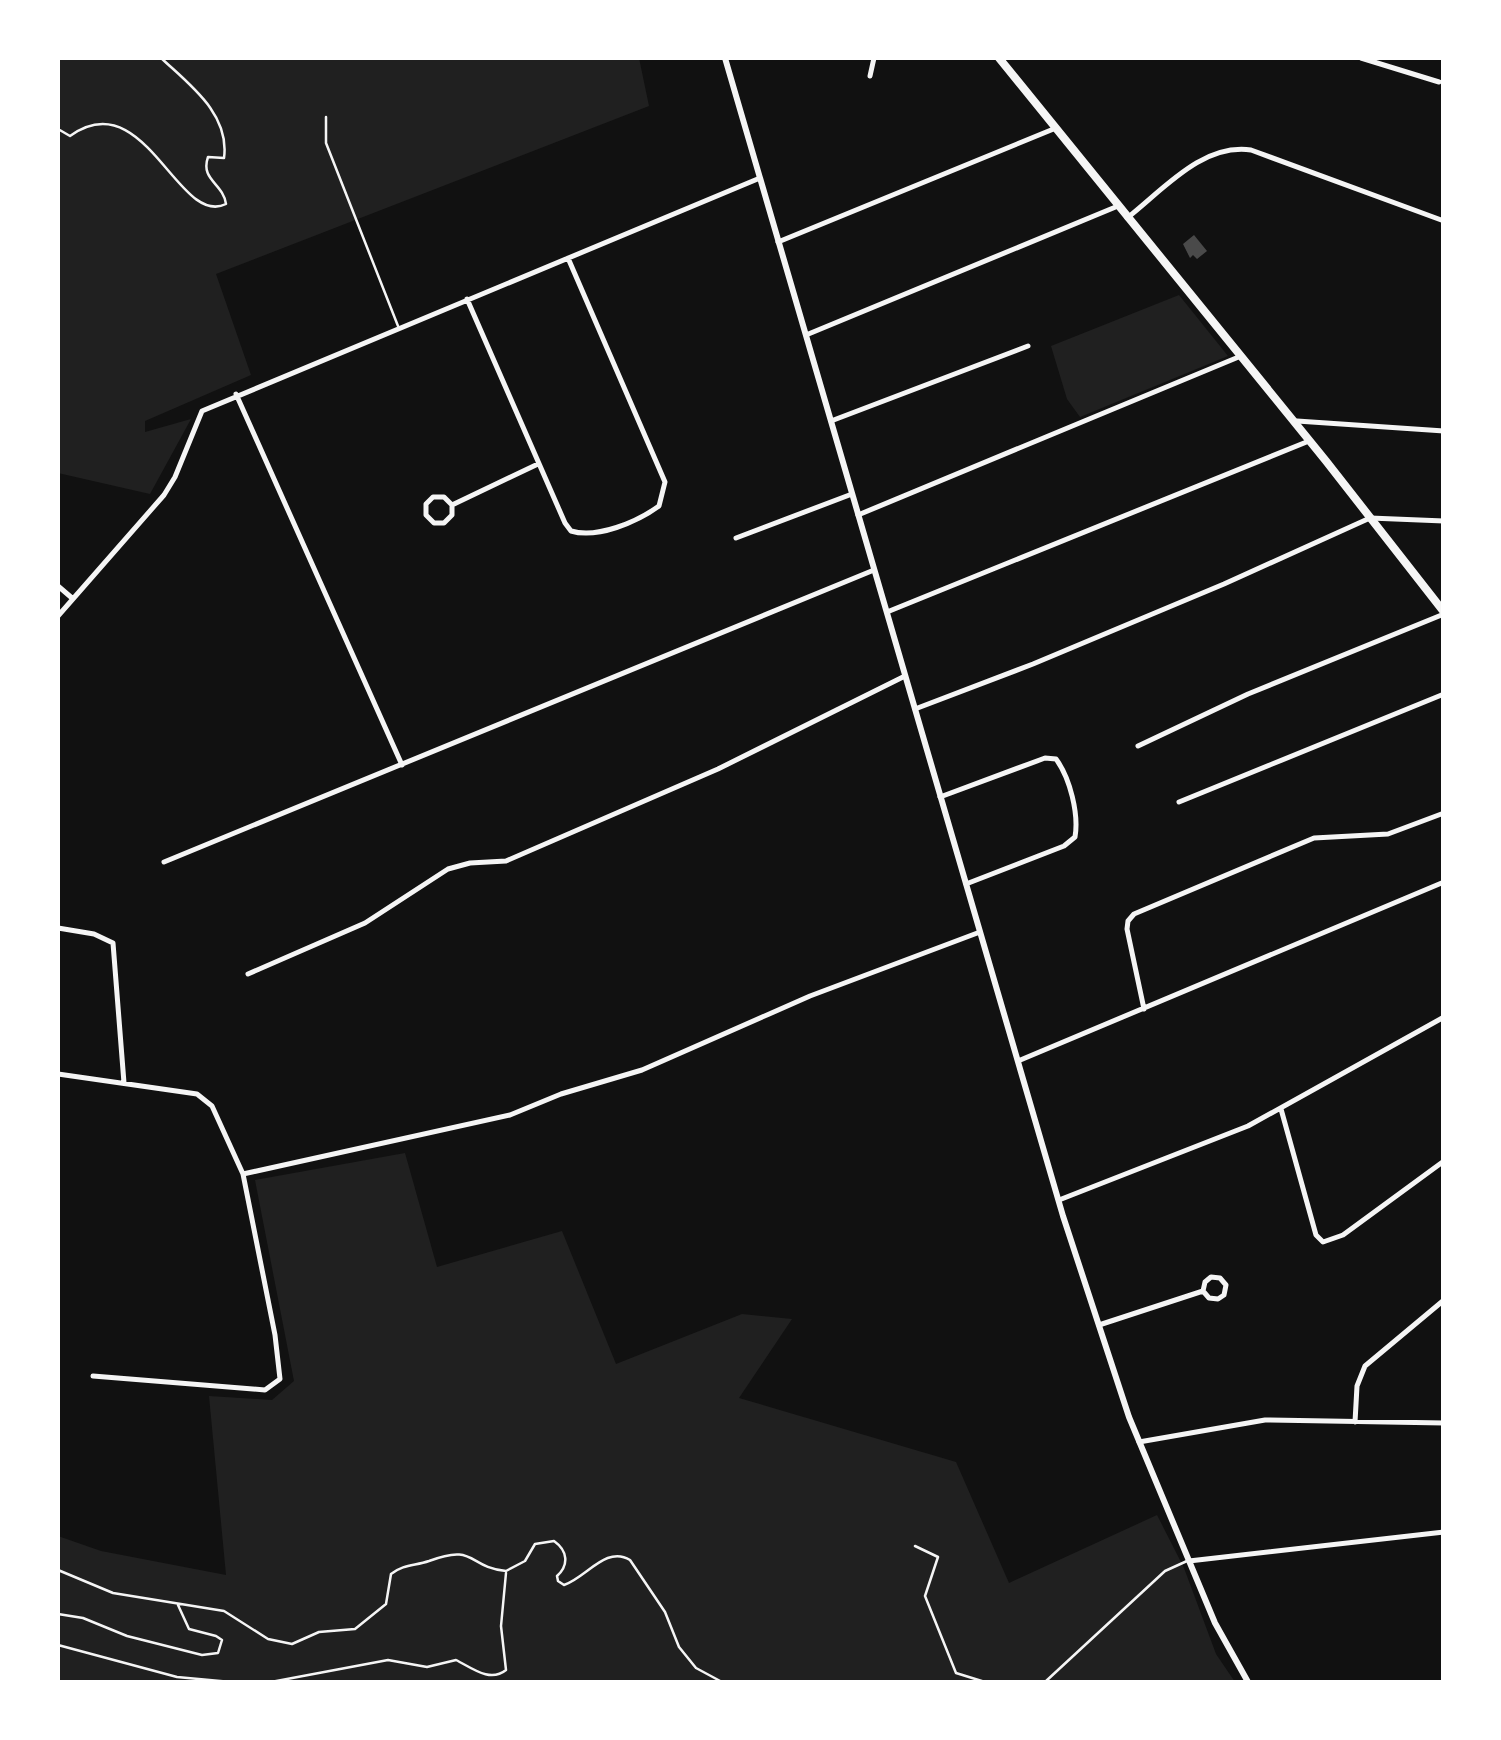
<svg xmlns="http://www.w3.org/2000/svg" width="1501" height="1740" font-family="'Source Sans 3',sans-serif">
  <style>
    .green { fill: #202020 }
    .building { fill: #4a4a4a }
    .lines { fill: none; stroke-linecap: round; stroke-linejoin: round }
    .path { stroke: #f5f5f5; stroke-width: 2.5 }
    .service { stroke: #f5f5f5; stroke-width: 2.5 }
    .minor { stroke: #f5f5f5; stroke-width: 5 }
    .secondary { stroke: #f5f5f5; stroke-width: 6 }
    .primary { stroke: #f5f5f5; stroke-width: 8 }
  </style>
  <rect width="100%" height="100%" fill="#111"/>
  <path class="green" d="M58 58H639L649 106 216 274 251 375 145 421V432L191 419 150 494 58 473Z
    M1179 295 1228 356 1080 417 1067 399 1051 346Z
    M405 1153 437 1267 562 1231 616 1364 742 1314 792 1319 739 1398 956 1462 1009 1583 1157 1515 1184 1568 1216 1654 1235 1682H58V1536L101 1551 226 1575 209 1396 272 1400 294 1381 255 1180Z"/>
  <path class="building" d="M1194 235 1207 251 1197 259 1193 255 1190 258 1183 244Z"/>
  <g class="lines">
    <path class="path" d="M58 129 70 136C145 82 178 228 226 204 223 183 200 180 208 157L224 158C230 114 190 85 161 58
      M58 1570 113 1593 224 1611 268 1639 292 1644 319 1632 355 1629 386 1604 391 1574C404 1564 415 1566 429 1561 476 1543 467 1567 506 1571L525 1561 535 1544 554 1541C568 1551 569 1565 557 1576L558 1581 564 1585C586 1578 606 1545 630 1560L665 1612 679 1647 696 1668 722 1682
      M58 1614 83 1618 127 1636 202 1655 218 1653 222 1640 216 1636 189 1629 178 1605
      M58 1645 177 1677 231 1682
      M271 1682 388 1660 427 1667 456 1660C472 1668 490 1683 506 1670L501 1626 506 1573"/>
    <path class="service" d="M326 117V143L398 326
      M915 1546 938 1557 925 1596 956 1673 985 1682
      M1045 1682 1165 1571 1187 1561"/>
    <path class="minor" d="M1361 58 1439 82
      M870 76 874 58
      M1127 218C1163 190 1202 143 1251 150L1444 221
      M778 242 1056 128
      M467 299 565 523 571 531C597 539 637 522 659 506L665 482 568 258
      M806 335 1118 206
      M236 394 402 765
      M831 421 1028 346
      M1297 421 1444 431
      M452 505V515L444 523H434L426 515V504L433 497H444L452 505 538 464
      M858 515 1241 356
      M736 538 852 494
      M58 586 72 598
      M887 612 1309 441
      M58 616 164 495 175 477 202 411 760 178
      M915 709 1033 664 1224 584 1370 518 1444 521
      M1138 746 1248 694 1444 614
      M940 797 1045 758 1056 759C1070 778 1079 814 1075 837L1064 846 966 884
      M1179 802 1444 694
      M164 862 874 570
      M58 928 94 934 113 943 124 1083
      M248 974 365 923 448 869 470 863 506 861 718 769 905 676
      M1144 1009 1127 929 1128 921 1134 914 1314 838 1388 834 1444 813
      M1018 1061 1444 882
      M58 1074 197 1094 212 1106 243 1174 275 1335 280 1379 265 1390 93 1376
      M1281 1109 1316 1235 1323 1242 1343 1235 1444 1161
      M243 1174 510 1115 561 1094 642 1070 810 996 980 932
      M1059 1200 1248 1126 1444 1017
      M1099 1325 1203 1291 1209 1298 1218 1299 1224 1295 1226 1285 1220 1278 1211 1277 1205 1282 1203 1291
      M1355 1422 1357 1386 1365 1366 1444 1300
      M1139 1442 1265 1420 1444 1423
      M1189 1561 1444 1532"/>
    <path class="secondary" d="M725 58 1063 1216 1129 1417 1215 1623 1248 1682"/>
    <path class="primary" d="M999 58 1326 461 1444 612"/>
  </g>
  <rect width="1501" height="1740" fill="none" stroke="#ffffff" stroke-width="120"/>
</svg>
